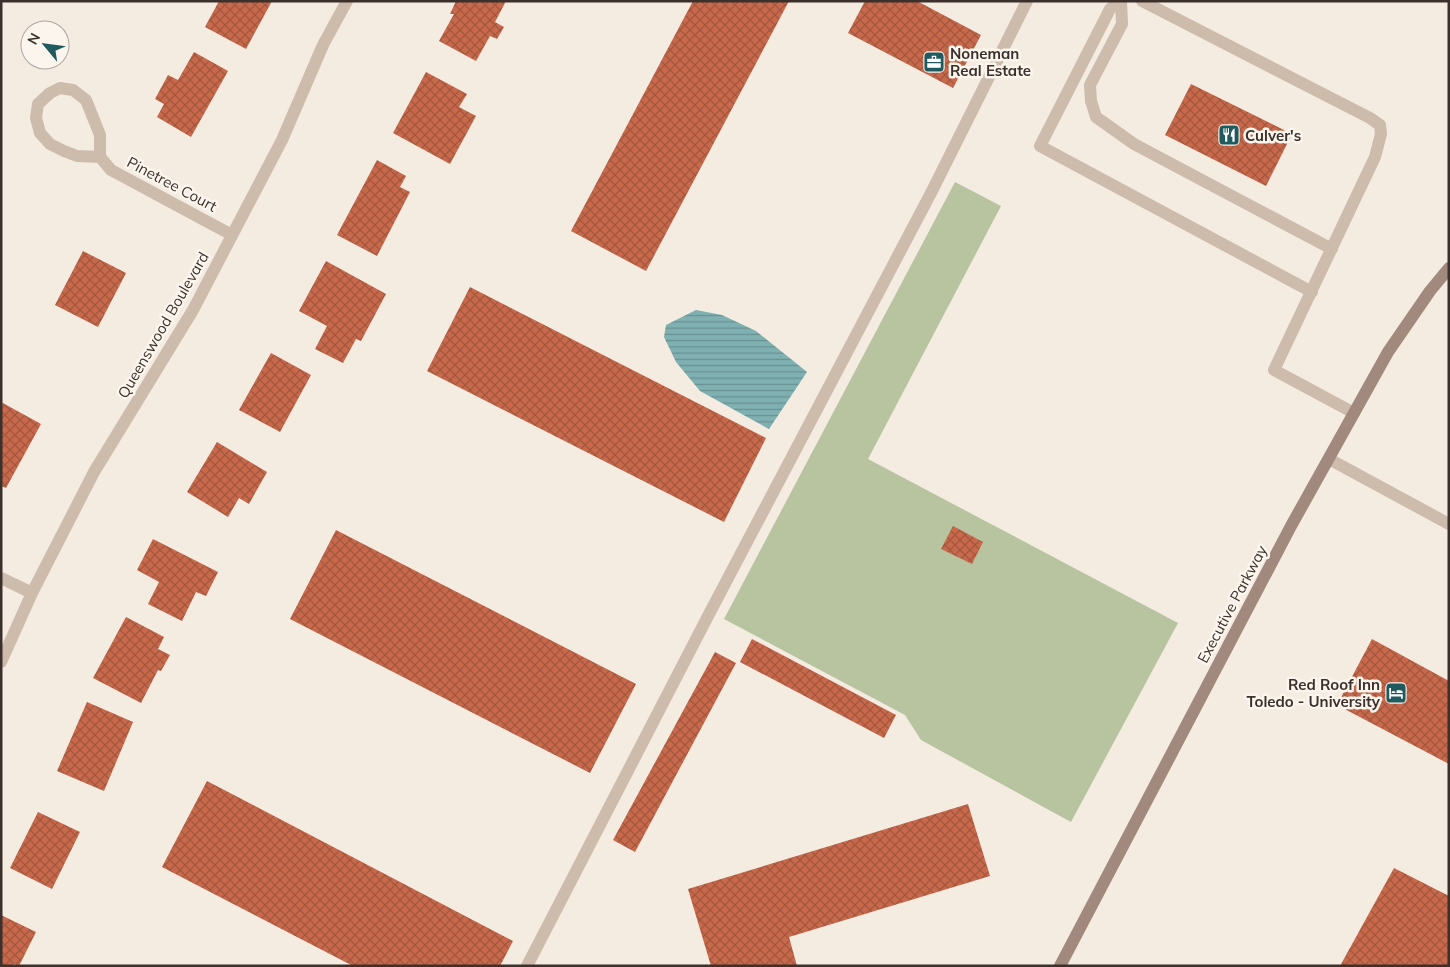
<svg xmlns="http://www.w3.org/2000/svg" width="1450" height="967" font-family="Mulish,sans-serif">
  <style>
    .grass { fill: #b8c4a0 }
    .water { fill: url(#water-rules) }
    .building { fill: url(#building-cross-hatch) }
    .lines { fill: none; stroke-linecap: round; stroke-linejoin: round }
    .lane { stroke: #cdbbac; stroke-width: 12 }
    .street { stroke: #cdbbac; stroke-width: 12 }
    .secondary { stroke: #a18a7d; stroke-width: 12 }
    .labels { text-anchor: middle; dominant-baseline: central; stroke-width: 5; stroke-linejoin: round; paint-order: stroke }
    .poi-label { font-size: 15px; font-weight: bold; fill: #3b302b; stroke: #fbf5ee; text-anchor: start }
    .street-label { font-size: 15px; fill: #3b302b; stroke: #fbf5ee }
  </style>
  <defs>
    <pattern id="water-rules" width="6" height="5" patternUnits="userSpaceOnUse" patternTransform="scale(1.25)"><rect width="6" height="5" fill="#7fb0b2"/><path d="M0 2.5h6" fill="none" stroke="#699091"/></pattern>
    <pattern id="building-cross-hatch" width="8" height="8" patternUnits="userSpaceOnUse" patternTransform="scale(1.25)"><rect width="8" height="8" fill="#c8694b"/><path d="M0 0l8 8M0 8l8-8" fill="none" stroke="#a4573f"/></pattern>
  </defs>
  <rect width="100%" height="100%" fill="#f4ebe1"/>
  <path class="grass" d="M955 182 1001 206 868 459 1178 623 1071 822 921 740 905 715 724 619Z"/>
  <path class="water" d="M696 310 722 315 756 331 807 372 769 429 700 391 676 362 664 337 666 325Z"/>
  <path class="building" d="M219 1H272L246 49 205 27Z
    M456 1H506L495 22 504 27 497 39 490 36 476 61 439 41 454 14H450Z
    M693 1H789L646 271 571 231Z
    M865 1H917L981 35 953 88 848 33Z
    M194 52 228 71 191 137 157 117 164 104 155 99 168 75 178 80Z
    M426 72 467 94 459 107 476 116 450 164 393 133Z
    M1191 84 1292 134 1266 186 1165 135Z
    M377 160 406 176 400 187 410 192 377 256 337 235Z
    M83 251 126 273 98 327 55 305Z
    M326 261 386 294 361 341 356 339 343 363 315 349 327 326 299 311Z
    M470 287 766 438 724 522 427 371Z
    M271 353 311 375 280 432 239 410Z
    M1 402 41 424 6 488 1 486Z
    M217 442 267 472 249 504 239 498 228 517 187 492Z
    M953 526 983 542 972 564 941 549Z
    M336 530 636 684 590 773 290 619Z
    M153 539 218 572 206 596 196 592 182 621 148 604 159 582 137 570Z
    M126 617 164 637 158 649 170 655 161 671 158 670 141 703 93 678Z
    M752 639 896 715 884 738 740 662Z
    M1372 639 1449 681V764L1337 705Z
    M715 652 736 663 635 852 613 840Z
    M87 702 133 722 104 791 57 771Z
    M207 781 513 941 500 966H353L162 867Z
    M968 804 990 876 789 937 797 966H711L688 889Z
    M38 812 80 832 52 889 10 868Z
    M1394 868 1449 896V966H1340Z
    M1 915 36 932 19 966 14 964 13 966H1Z"/>
  <g class="lines">
    <path class="lane" d="M1120 1 1110 9 1040 146 1312 292
      M1121 1 1122 24 1090 85 1091 101 1096 117 1134 144 1332 249
      M1142 1 1370 118 1380 125 1381 134 1375 157 1274 370 1354 413
      M1329 459 1449 524
      M527 966 708 616 932 191 1027 1"/>
    <path class="street" d="M100 157 77 156 64 151 50 144 40 133 36 118 38 104 50 93 60 88 73 90 86 100 100 135V157L111 170 232 235
      M1 578 32 593
      M1 662 32 593 94 472 193 310 282 140 323 45 347 1"/>
    <path class="secondary" d="M1060 966 1291 526 1388 352 1430 291 1449 268"/>
  </g>
  <defs>
    <g id="office-square" transform="scale(1.125)"><rect x="-9" y="-9" width="18" height="18" rx="4" fill="#1f5a5e" stroke="#fbf5ee"/><path d="M-6-3h4V-5.5h4V-3h4V5H-6ZM-1-4.5V-3h2v-1.5ZM-6 0V1H6V0Z" fill="#fff"/></g>
    <g id="restaurant-square" transform="scale(1.125)"><rect x="-9" y="-9" width="18" height="18" rx="4" fill="#1f5a5e" stroke="#fbf5ee"/><path d="M-5-6h1v4h1v-4h1v4h1v-4h1v5L-1.5 .5V6h-2V.5L-5-1ZM5-6V6H3V1.5H1.5Q1.5-4 5-6Z" fill="#fff"/></g>
    <g id="hotel-square" transform="scale(1.125)"><rect x="-9" y="-9" width="18" height="18" rx="4" fill="#1f5a5e" stroke="#fbf5ee"/><path d="M-6-4.5h1.5V1H6V5H4.5V3h-9V5H-6ZM-4 0a1.8 1.8 0 1 1 3.6 0ZM.5 0V-2.5h3Q6-2.5 6 0Z" fill="#fff"/></g>
  </defs>
  <g fill-rule="evenodd">
    <use href="#office-square" x="934" y="62"/>
    <use href="#restaurant-square" x="1229" y="135"/>
    <use href="#hotel-square" x="1396" y="693"/>
  </g>
  <g class="labels">
    <g class="poi-label">
      <text x="950" y="53">Noneman<tspan x="950" dy="17">Real Estate</tspan></text>
      <text x="1245" y="135">Culver's</text>
      <text x="1380" y="684" text-anchor="end">Red Roof Inn<tspan x="1380" dy="17">Toledo - University</tspan></text>
    </g>
    <g class="street-label">
      <text transform="translate(172 184) rotate(28)">Pinetree Court</text>
      <text transform="translate(163 325) rotate(-60)">Queenswood Boulevard</text>
      <text transform="translate(1232 604) rotate(-62)">Executive Parkway</text>
    </g>
  </g>
  <rect width="1450" height="967" fill="none" stroke="#3b302b" stroke-width="5"/>
  <g transform="translate(45 45) rotate(299)"><circle r="24" fill="#fbf5ee" stroke="#aea6a0"/>
  <path d="M0-4L9 19L0 12L-9 19Z" fill="#1f5a5e"/>
  <text y="-8" font-size="14" font-weight="bold" text-anchor="middle" fill="#3b302b">N</text>
  </g>
</svg>
